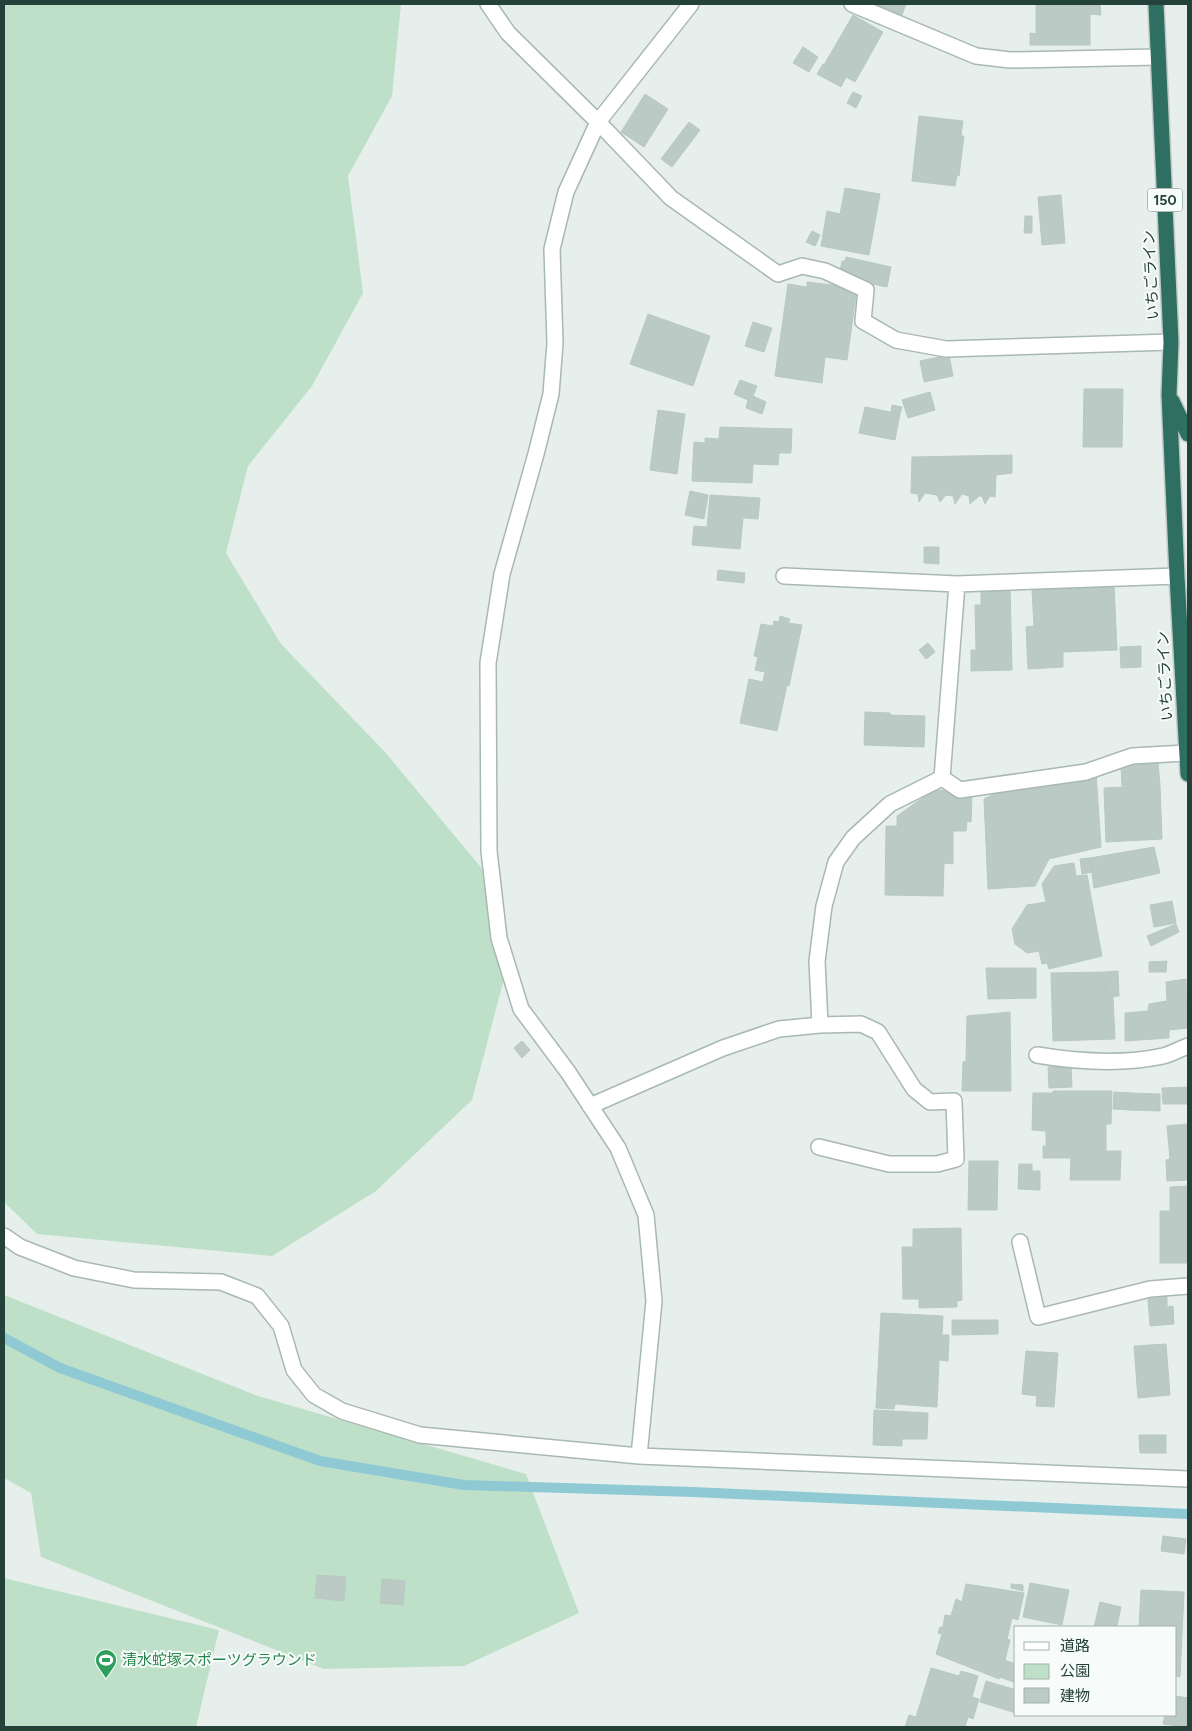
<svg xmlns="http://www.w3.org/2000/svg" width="1192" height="1731" font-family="Figtree,'Noto Sans JP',sans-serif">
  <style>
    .green { fill: #bfe0c8 }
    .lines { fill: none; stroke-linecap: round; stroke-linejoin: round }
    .stream { stroke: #8ec9d4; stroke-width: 10 }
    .building { fill: #bbcac4; stroke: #b8c9c2 }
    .minor-casing { stroke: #a8b8b2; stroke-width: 18 }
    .highway-casing { stroke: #c2cac8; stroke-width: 18 }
    .minor { stroke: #fff; stroke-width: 15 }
    .highway { stroke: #2f6f62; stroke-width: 15 }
    .labels { text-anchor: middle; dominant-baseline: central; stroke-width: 4; stroke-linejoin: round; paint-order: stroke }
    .shield { fill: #f7fbf9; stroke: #637a73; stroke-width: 1 }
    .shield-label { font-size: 14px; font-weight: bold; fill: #24423a }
    .street-label { font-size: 15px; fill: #24423a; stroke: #f7fbf9 }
    .leisure-label { font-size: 15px; fill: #27864d; stroke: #f7fbf9; text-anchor: start }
  </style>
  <rect width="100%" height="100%" fill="#e6efeb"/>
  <path class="green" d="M4 4H401L392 96 348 176 363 293 312 386 248 466 226 553 281 644 385 752 484 871 504 979 472 1100 376 1191 272 1256 37 1234 4 1202Z
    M4 1295 258 1396 526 1474 579 1613 464 1666 324 1669 41 1557 31 1493 4 1478Z
    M4 1578 219 1630 196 1727H4Z"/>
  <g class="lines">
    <path class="stream" d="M4 1338 60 1368 320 1461 464 1485 693 1492 1188 1514"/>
  </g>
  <path class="building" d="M873 4H906L902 15Z
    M1036 4H1100L1101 15 1090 14V45H1030V33L1036 34Z
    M853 15 883 32 855 82 824 65Z
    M803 47 818 57 809 72 793 63Z
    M823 64 846 77 841 87 817 74Z
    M853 92 862 96 856 108 847 103Z
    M645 94 668 109 644 147 621 132Z
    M919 116 963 121 961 136H964L959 176 957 175 955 186 912 181Z
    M689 122 700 130 672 167 661 159Z
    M845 188 880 194 869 255 821 246 827 211 840 214Z
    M1061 195 1065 243 1042 245 1038 197Z
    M1025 216H1032V233H1024Z
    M812 231 820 235 815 246 806 242Z
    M846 257 891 267 887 287 839 277 842 261H845Z
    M807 282 857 288 847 360 825 357 822 383 775 376 788 284 807 287Z
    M648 314 710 336 693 386 630 364Z
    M753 322 772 328 764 352 745 346Z
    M949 355 953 376 924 382 920 361Z
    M740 380 757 386 753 396 766 402 762 414 746 408 748 400 734 394Z
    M1084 389H1123L1122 447H1083Z
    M930 392 935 410 908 418 902 400Z
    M892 405 902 407 900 414 891 412Z
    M865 407 900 414 895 440 859 433Z
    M658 410 685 414 677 474 650 470Z
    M720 427 792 429 791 453H779L778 465 753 464 752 483 692 481 694 442 705 443V438L719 439Z
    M1012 455V473L996 475 995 497 990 496 985 504 982 496H979L970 504 969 496 962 494 955 504 953 496 946 495 940 502 937 495 925 493 919 502 918 494 911 493 912 457Z
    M690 491 708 495 704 519 685 515Z
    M710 495 760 498 758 519 743 518 740 549 692 545 694 526 707 527Z
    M924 547H939V564L924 563Z
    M718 570 745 573 744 583 717 580Z
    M1114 585 1117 650 1063 652V667L1028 669 1026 627 1034 626 1032 590Z
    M981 587H1010L1012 670 971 671V650H976L975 605H981Z
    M780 616 790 619 788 623 802 625 789 686 787 685 777 731 740 723 749 679 763 682 765 672 755 670 758 657 754 656 761 624 773 626 774 621 779 622Z
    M928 643 935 652 926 659 919 650Z
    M1141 646V667L1121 668 1120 647Z
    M865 712 890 713V715L925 716 924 747 864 745Z
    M1158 762 1160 785 1122 786 1121 766Z
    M1096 773 1101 847 1049 859 1035 886 988 889 984 799 1004 789Z
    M1160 785 1162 839 1106 842 1104 788Z
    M934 790 963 791 972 795 971 822 967 821 966 831H953V864L944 863 943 896 885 895 886 826H897V816Z
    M1154 847 1160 873 1094 888 1090 858Z
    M1090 858 1092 872 1082 874 1080 859Z
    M1074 863 1076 876 1087 875 1102 956 1049 969 1047 963 1042 964 1039 951 1027 953 1015 944 1012 929 1027 905 1046 902 1042 884 1054 866Z
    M1172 901 1176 923 1154 927 1150 905Z
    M1176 924 1179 932 1151 946 1147 936Z
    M1167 961 1166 972H1149V962Z
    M986 968H1036V998L988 999Z
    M1118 971 1119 996 1105 997 1104 972Z
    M1104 972 1105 997H1113L1115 1039 1053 1041 1051 973Z
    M1186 979 1187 1028 1169 1030V1038L1125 1041V1013L1148 1011 1149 1004 1167 1001 1166 982Z
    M1010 1012 1011 1091H962L963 1062 966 1061 967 1016Z
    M522 1041 530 1050 522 1058 514 1048Z
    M1071 1066 1072 1087 1049 1088 1048 1067Z
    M1188 1087V1104H1163L1162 1088Z
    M1053 1091H1112L1111 1124H1106V1151H1121L1120 1180H1070L1071 1158H1043V1146H1046V1131L1032 1130 1033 1093H1053Z
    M1114 1092 1131 1093 1130 1110 1113 1109Z
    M1131 1093 1160 1094V1111L1130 1110Z
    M1188 1124V1180L1167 1181 1166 1160 1170 1159 1167 1126Z
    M969 1161H998L997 1210H968Z
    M1019 1164H1032V1171H1040V1190L1018 1189Z
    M1188 1186V1263H1160V1211H1170V1187Z
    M961 1228 962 1300 957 1301V1307L919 1308V1299H903L902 1247H913V1229Z
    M1167 1297V1307L1173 1306 1174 1324 1150 1326 1148 1299Z
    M881 1313 943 1316 942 1335H949L948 1361 939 1360 937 1407 895 1404 894 1409 876 1408Z
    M952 1320H998V1334L952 1335Z
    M1166 1344 1170 1395 1138 1398 1134 1346Z
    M1026 1351 1058 1353 1054 1407 1036 1406 1037 1396 1022 1394Z
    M874 1410 928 1413 927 1439H902V1446L873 1445Z
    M1139 1435H1166V1453H1140Z
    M1163 1536 1186 1539 1184 1554 1161 1551Z
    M317 1575 346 1577 344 1601 315 1598Z
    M382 1579 405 1581 403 1605 380 1603Z
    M1030 1583 1069 1590 1062 1625 1023 1617Z
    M966 1584 1024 1593 1018 1620 1012 1618 1007 1639 1010 1640 1005 1660 1007 1661 999 1679 936 1654 942 1634 938 1633 940 1627H943L945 1615 951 1616 956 1599 962 1602Z
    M1011 1584 1023 1585V1591L1011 1588Z
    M1141 1590 1184 1592 1180 1677 1176 1676V1627H1139Z
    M1100 1602 1121 1607 1117 1626 1094 1627Z
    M1007 1661 1016 1664V1683L1000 1677Z
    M931 1668 959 1676 961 1671 978 1676 972 1697 979 1699 973 1719 968 1717 965 1727H905L909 1715 916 1717Z
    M986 1681 1016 1690V1713L980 1702Z
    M1176 1696 1188 1698V1727L1163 1724 1165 1715H1176Z"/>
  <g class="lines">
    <g class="minor-casing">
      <path id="minor" d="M488 4 508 33 598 122 566 192 552 249 555 343 551 394 536 454 502 574 488 663 489 851 499 938 521 1009 568 1072 618 1148 646 1215 654 1301 639 1456
        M691 4 598 122 671 198 778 274 802 266 825 271 866 290 863 321 896 340 946 349 1171 342
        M852 4 976 56 1010 60 1158 57
        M784 576 957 584 1177 576
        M942 778 957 584
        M820 1025 817 961 824 906 836 862 853 838 890 804 942 778 960 790 1086 772 1132 756 1186 753
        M1037 1055C1079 1062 1121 1065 1163 1056 1171 1054 1180 1049 1188 1046
        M590 1106 723 1048 779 1029 820 1025 861 1024 878 1032 914 1089 930 1102 954 1101 956 1159 937 1164H889L819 1147
        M4 1236 20 1247 74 1268 134 1280 221 1282 257 1296 281 1326 294 1370 314 1395 342 1411 420 1435 639 1456 1188 1479
        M1020 1242 1038 1317 1150 1289 1188 1286"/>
    </g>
    <g class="highway-casing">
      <path id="highway" d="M1156 4 1171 342 1169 395 1177 576 1188 774
        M1172 401 1188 434"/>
    </g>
    <use href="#minor" class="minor"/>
    <use href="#highway" class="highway"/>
  </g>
  <defs>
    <g id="stadium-pin" transform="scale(1.125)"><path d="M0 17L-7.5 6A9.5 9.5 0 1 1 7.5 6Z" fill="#2e9e5b" stroke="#f7fbf9"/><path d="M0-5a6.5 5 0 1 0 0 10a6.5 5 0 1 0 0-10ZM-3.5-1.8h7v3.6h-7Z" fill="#fff"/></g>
  </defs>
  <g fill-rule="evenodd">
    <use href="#stadium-pin" x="106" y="1660"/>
  </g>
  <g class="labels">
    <rect class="shield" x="1147.5" y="188.5" width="35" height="23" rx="4"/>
    <g class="shield-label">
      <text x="1165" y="200">150</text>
    </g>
    <g class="street-label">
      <text transform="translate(1151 275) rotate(-93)">いちごライン</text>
      <text transform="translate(1165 676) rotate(-93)">いちごライン</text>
    </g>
    <g class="leisure-label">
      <text x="122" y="1660">清水蛇塚スポーツグラウンド</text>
    </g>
  </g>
  <rect width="1192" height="1731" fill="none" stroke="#24423a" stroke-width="10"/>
  <rect x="1014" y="1626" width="162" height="90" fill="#f7fbf9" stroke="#a3b1ad"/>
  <rect x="1024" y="1642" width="25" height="8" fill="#ffffff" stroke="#a3b1ad"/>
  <text x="1060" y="1651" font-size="15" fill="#24423a">道路</text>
  <rect x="1024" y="1664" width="25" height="15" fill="#bfe0c8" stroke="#a3b1ad"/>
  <text x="1060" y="1676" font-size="15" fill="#24423a">公園</text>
  <rect x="1024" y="1688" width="25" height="15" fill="#bbcac4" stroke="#a3b1ad"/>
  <text x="1060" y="1701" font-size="15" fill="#24423a">建物</text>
</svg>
